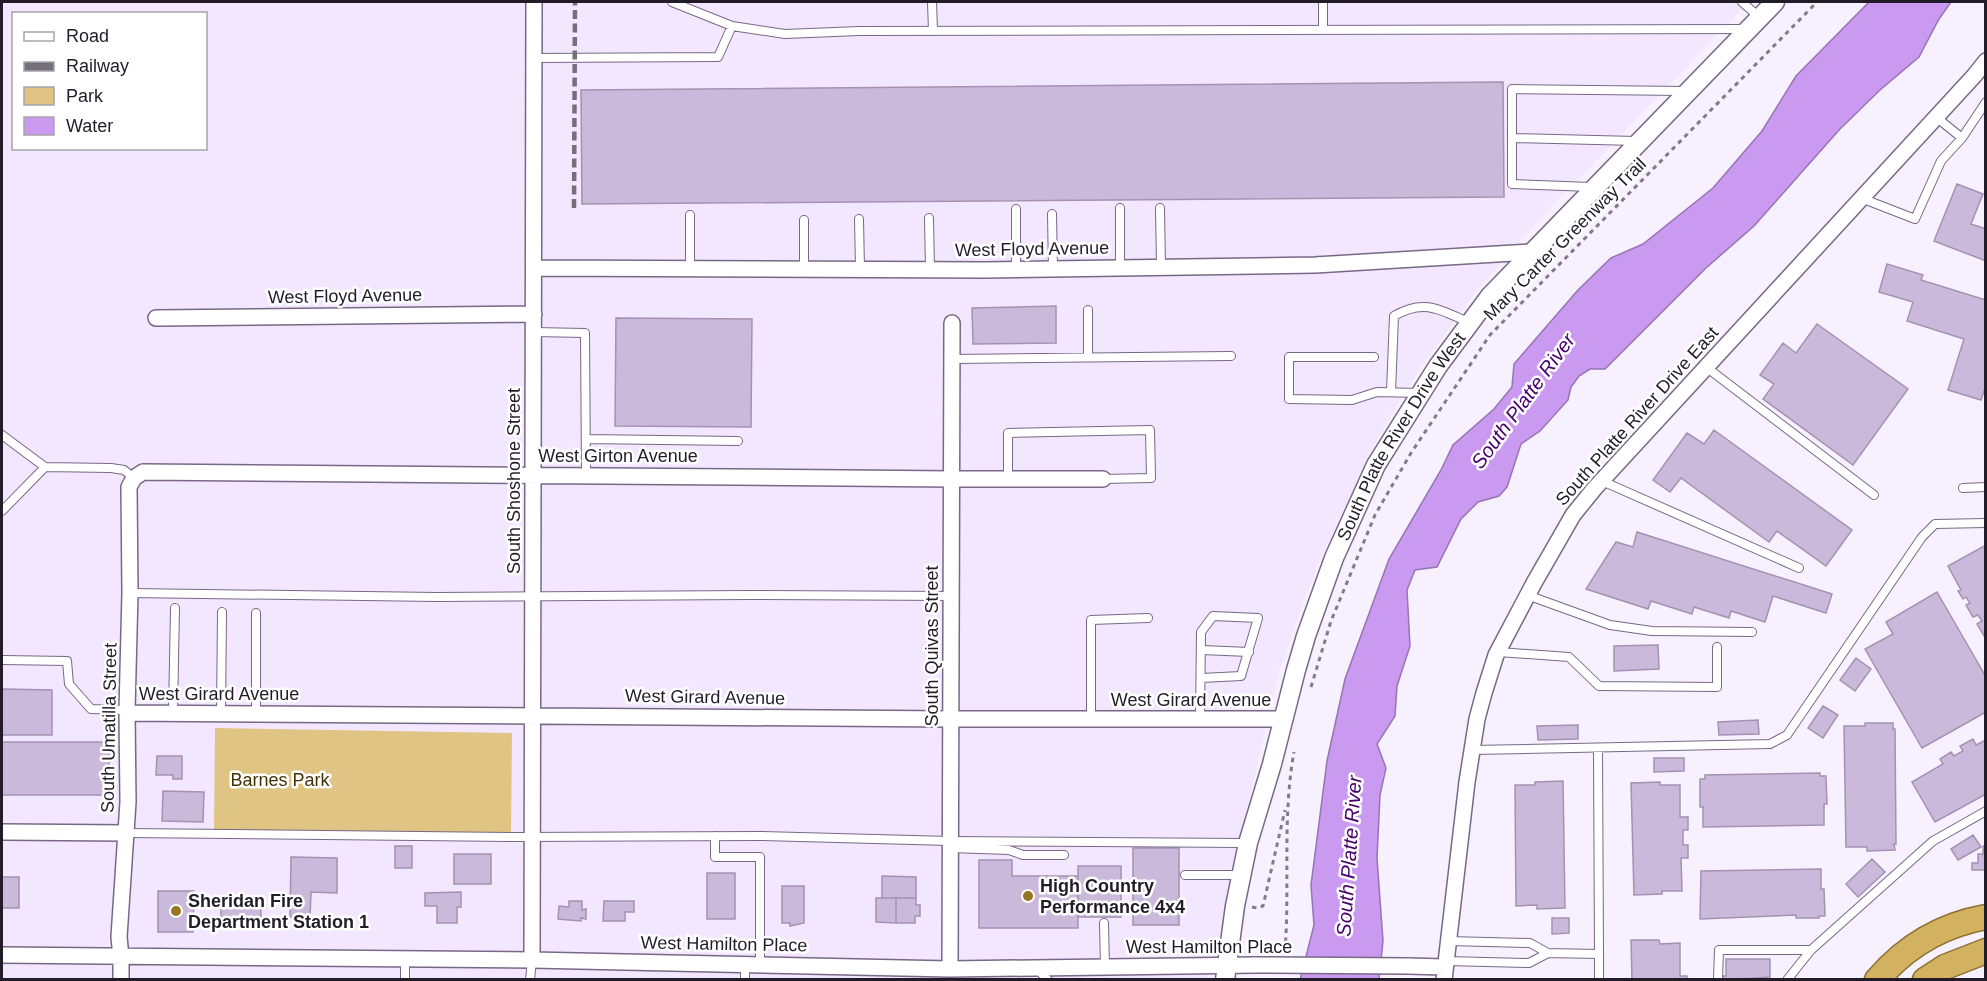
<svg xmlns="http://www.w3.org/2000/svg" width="1987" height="981" font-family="Arial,sans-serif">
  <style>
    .built { fill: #f3e6ff; fill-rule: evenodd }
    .green { fill: #dfc483 }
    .water { fill: #c99af0; stroke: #9774b4; stroke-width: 1.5 }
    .building { fill: #cab9da; stroke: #a392b2; stroke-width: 1.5 }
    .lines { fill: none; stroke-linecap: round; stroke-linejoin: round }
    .service-casing { stroke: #786886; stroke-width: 10 }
    .minor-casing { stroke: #786886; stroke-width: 18 }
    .tertiary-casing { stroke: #786886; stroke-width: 21 }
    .trunk-casing { stroke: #8d7132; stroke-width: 27 }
    .path { stroke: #827b88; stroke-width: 3; stroke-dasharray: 4.5 4.5; stroke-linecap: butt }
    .service { stroke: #fff; stroke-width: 8 }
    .minor { stroke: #fff; stroke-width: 15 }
    .tertiary { stroke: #fff; stroke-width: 18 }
    .trunk { stroke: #d2b260; stroke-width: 24 }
    .rail { stroke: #756e7b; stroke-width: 4.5; stroke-dasharray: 9 4.5; stroke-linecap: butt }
    .minor-bridge-casing { stroke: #786886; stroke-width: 18; stroke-linecap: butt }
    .minor-bridge { stroke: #fff; stroke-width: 15 }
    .poi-dot { fill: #96761f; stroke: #fff; stroke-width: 2 }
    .labels { text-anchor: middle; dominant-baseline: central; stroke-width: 5; stroke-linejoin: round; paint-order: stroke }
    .street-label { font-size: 18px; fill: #221c28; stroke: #fff }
    .park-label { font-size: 18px; fill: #423204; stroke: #fff }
    .poi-label { font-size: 18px; font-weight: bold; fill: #221c28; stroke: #fff; text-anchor: start }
    .water-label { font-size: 20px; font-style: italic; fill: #47006b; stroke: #fff }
  </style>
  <rect width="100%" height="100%" fill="#f7f0fe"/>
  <path class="built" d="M2 2H1749L1541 218 1479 288 1425 361 1387 422 1372 449 1324 551 1306 595 1280 669 1255 774 1216 958 1207 979 2 980ZM14 14H206V148H14Z"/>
  <path class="green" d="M215 728 512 733 511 834 214 830Z"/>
  <path class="water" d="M1869 2H1951L1939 19 1919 57 1880 90 1840 129 1754 226 1706 268 1605 369H1590L1579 376 1571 387 1568 400 1540 431 1521 444 1507 487 1499 496 1478 502 1461 519 1437 567 1415 570 1407 590 1410 646 1397 686 1395 716 1377 744 1386 768 1380 795 1377 858 1383 941 1379 979 1300 980 1314 925 1311 885 1327 761 1345 679 1389 559 1441 470 1453 445 1494 409 1512 387 1514 364 1578 290 1611 258 1643 244 1713 188 1762 131 1796 76Z"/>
  <path class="building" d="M1503 82 1504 197 582 204 581 90Z
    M1957 184 1983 194 1971 224 1986 229V261L1934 241Z
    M1887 264 1923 275 1921 280 1986 300V385L1981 400 1948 390 1964 339 1907 321 1913 302 1879 292Z
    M1056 306V343L973 344 972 308Z
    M616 318 752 319 751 427 615 426Z
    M1817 324 1908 389 1853 465 1763 399 1774 384 1760 375 1783 343 1796 353Z
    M1714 430 1852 530 1826 566 1777 531 1769 542 1681 478 1670 492 1653 480 1687 433 1704 444Z
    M1637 532 1832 594 1826 613 1773 596 1765 622 1731 611 1729 618 1694 607 1692 614 1651 601 1648 609 1586 589 1616 542 1633 547Z
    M1986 545V639L1977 624 1982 621 1978 615 1973 617 1966 605 1970 603 1966 597 1963 599 1958 591 1961 590 1948 566Z
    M1937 592 1986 677V712L1922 748 1865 649 1893 634 1886 622Z
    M1658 645 1659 669 1614 671V646Z
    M1856 658 1871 669 1855 691 1840 680Z
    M2 689 52 690V735H2Z
    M1823 706 1838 715 1823 738 1808 728Z
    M1758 720 1759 734 1719 735 1718 722Z
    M1865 723H1893V729H1895L1896 844H1894L1895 850 1867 851V847H1846L1844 726H1865Z
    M1578 725V739L1538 740 1537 726Z
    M1973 739 1976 745 1986 740V794L1935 822 1912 782 1943 764 1940 759 1951 752 1954 756 1963 751 1960 746Z
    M2 742H109V795H2Z
    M157 756H182V779H173V775H156Z
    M1654 758H1684V771L1654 772Z
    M1820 773V776H1826L1827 804H1824V825L1703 827V807H1700V779H1705V775Z
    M1563 781 1565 908 1537 909V905L1516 906 1515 785H1535V782Z
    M1660 782V785H1680V817H1688V830H1683V845H1688V858H1681L1682 891H1662V894L1634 895 1631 783Z
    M163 791 204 792 203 822 162 821Z
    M1973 835 1981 847 1958 860 1951 849Z
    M395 846H412V868H395Z
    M1983 846H1986V870H1972V863H1978V854H1983Z
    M1133 848H1179V925H1133Z
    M454 854H491V884H454Z
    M291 857 337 858V893L311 892 310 917H290Z
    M1872 859 1885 872 1858 897 1846 884Z
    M979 860H1012V876H1078V928H979Z
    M1078 866H1121V917H1078Z
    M1821 869V889H1824L1825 916H1819V918H1796V915L1700 919 1701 871Z
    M707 873H735V919H707Z
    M882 876 916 877V898H882Z
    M2 877H19V908H2Z
    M782 886H804V923L790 926V923H782Z
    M158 891H194L193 932H158Z
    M461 892V907H457V923H437V906H425V893Z
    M876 898H896V923L876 922Z
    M896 898H916V905H920V916H915V923H896Z
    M221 899H261V919H221Z
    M569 901H582V910L586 909V919L581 918V921L558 919 559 906 569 907Z
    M604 901H634V912H625V921H603Z
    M1552 918H1569V933L1552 934Z
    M1631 940H1659L1660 944 1680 943V976H1687V980H1632Z
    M1726 959H1770V977L1723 980V976H1726Z"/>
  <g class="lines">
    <g class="service-casing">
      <path id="service" d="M932 2 933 31
        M1323 2V30
        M1742 2 1759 17
        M732 26 785 34 859 31 1747 29
        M534 58 718 57 732 26 672 2
        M1936 117 1962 138
        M1512 138 1636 141
        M1591 187 1512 184V89L1685 91
        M1861 198 1915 219 1941 161 1962 138 1986 102
        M1120 208V268
        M1160 208 1161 267
        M1016 209V270
        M1052 214 1053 269
        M690 215V269
        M929 218 930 270
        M859 219 860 269
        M804 220V269
        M1088 310V357
        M534 332 585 333 586 475
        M1374 357H1289V399L1352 400 1377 392 1419 393
        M953 359 1231 356
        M1706 367 1874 495
        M1391 392 1394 316C1424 298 1441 310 1470 323
        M2 435 45 467 111 468 124 470 134 478
        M586 439 738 441
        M1008 479V433L1150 430 1151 478 1103 479
        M1602 481 1799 568
        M1963 488 1986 487
        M2 511 45 467
        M130 593 437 597 749 595 952 596
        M1527 595 1610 625 1652 631 1752 632
        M1202 650 1249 652
        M1498 652 1569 657 1599 686 1717 687V647
        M2 660 67 661 69 684 91 709 127 710
        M173 713 175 608
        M221 714 222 612
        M256 714V613
        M1091 719V620L1148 618
        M1200 719 1201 632 1213 616 1258 618 1241 676 1201 678
        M1472 750 1770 744 1787 735 1922 537 1935 524 1986 523
        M127 833 517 837 760 836 950 841 1246 843
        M715 836V857H760V965
        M950 848 1009 850 1023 855H1064
        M1185 875H1240
        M1104 923 1105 967
        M1811 950 1933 841 1986 811
        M1548 953 1599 954 1598 748
        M1599 954V980
        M1446 961 1529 963 1548 953 1530 943 1448 941
        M1037 969 1048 980
        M405 980V959
        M530 980 532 960
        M745 980V964
        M1718 980 1719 950H1811L1787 980"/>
    </g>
    <g class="minor-casing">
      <path id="minor" d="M534 268 985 270 1315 265 1531 252
        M156 318 534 314
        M127 713 951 719H1282
        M2 832 127 833
        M2 955 532 960 950 969 1255 965
        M532 960 534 2
        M1408 966 1445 967
        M950 969 952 323
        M121 980V957L119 937 128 802 127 710 130 593 129 487 134 478 143 472 952 479H1103
        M1444 980 1467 782 1477 719 1484 693 1496 655 1534 583 1573 515 1594 489 1974 76 1986 61"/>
    </g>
    <g class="tertiary-casing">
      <g id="tertiary">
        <path id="s1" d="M1225 980 1235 906 1248 843 1272 764 1296 670 1306 636 1334 558 1376 465 1438 366 1490 296 1775 2"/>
      </g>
    </g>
    <g class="trunk-casing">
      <path id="trunk" d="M1877 980C1906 946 1941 925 1986 917
        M1925 980 1945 967 1986 951"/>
    </g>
    <path class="path" d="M1311 687 1331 621 1375 515 1411 453 1490 335 1817 2
      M1252 907 1257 908 1263 906 1285 810
      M1285 951C1290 884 1282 818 1294 752"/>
    <use href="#service" class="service"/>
    <use href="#minor" class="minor"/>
    <use href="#tertiary" class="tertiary"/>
    <use href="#trunk" class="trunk"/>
    <path class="rail" d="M574 208 575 2"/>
    <g class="minor-bridge-casing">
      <path id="minor-bridge" d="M1255 965 1408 966"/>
    </g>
    <use href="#minor-bridge" class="minor-bridge"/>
  </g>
  <g class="poi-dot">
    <circle cx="1028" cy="896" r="6"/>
    <circle cx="176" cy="911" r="6"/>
  </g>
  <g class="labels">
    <g class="street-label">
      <text transform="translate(1565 239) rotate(-45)">Mary Carter Greenway Trail</text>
      <text transform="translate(1032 249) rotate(-1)">West Floyd Avenue</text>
      <text transform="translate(345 296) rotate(-1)">West Floyd Avenue</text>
      <text transform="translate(1637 416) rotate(-48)">South Platte River Drive East</text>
      <text stroke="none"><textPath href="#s1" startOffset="576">South Platte River Drive West</textPath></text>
      <text x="618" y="456">West Girton Avenue</text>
      <text transform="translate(514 481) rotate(-90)">South Shoshone Street</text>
      <text transform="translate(932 646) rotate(-90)">South Quivas Street</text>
      <text x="219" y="694">West Girard Avenue</text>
      <text transform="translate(705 697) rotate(1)">West Girard Avenue</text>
      <text x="1191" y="700">West Girard Avenue</text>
      <text transform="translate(109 728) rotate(-89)">South Umatilla Street</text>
      <text transform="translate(724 944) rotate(1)">West Hamilton Place</text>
      <text x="1209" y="947">West Hamilton Place</text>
    </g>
    <g class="park-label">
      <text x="280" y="780">Barnes Park</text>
    </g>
    <g class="poi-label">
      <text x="1040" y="886">High Country<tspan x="1040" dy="21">Performance 4x4</tspan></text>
      <text x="188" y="901">Sheridan Fire<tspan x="188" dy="21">Department Station 1</tspan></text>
    </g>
    <g class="water-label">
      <text transform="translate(1523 401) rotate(-54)">South Platte River</text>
      <text transform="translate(1349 856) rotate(-86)">South Platte River</text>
    </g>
  </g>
  <rect width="1987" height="981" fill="none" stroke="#221c28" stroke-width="6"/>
  <rect x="12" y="12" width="195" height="138" fill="#ffffff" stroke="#a7a4a9" stroke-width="1.5"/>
  <rect x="24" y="32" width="30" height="9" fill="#ffffff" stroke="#a7a4a9" stroke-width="1.5"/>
  <text x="66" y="42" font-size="18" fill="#221c28">Road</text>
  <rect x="24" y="62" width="30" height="9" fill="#756e7b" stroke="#a7a4a9" stroke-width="1.5"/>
  <text x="66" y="72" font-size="18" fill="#221c28">Railway</text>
  <rect x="24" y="87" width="30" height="18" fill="#dfc483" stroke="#a7a4a9" stroke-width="1.5"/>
  <text x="66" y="102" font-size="18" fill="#221c28">Park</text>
  <rect x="24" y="117" width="30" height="18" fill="#c99af0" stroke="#a7a4a9" stroke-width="1.5"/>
  <text x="66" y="132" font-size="18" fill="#221c28">Water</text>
</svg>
